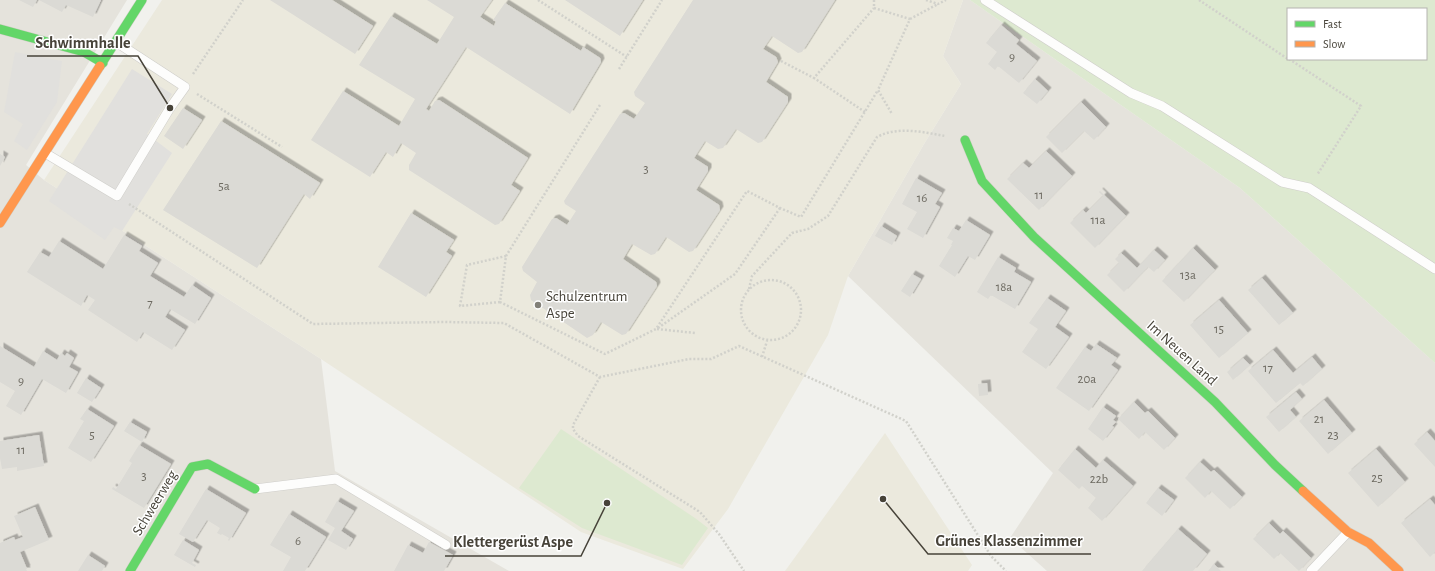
<svg xmlns="http://www.w3.org/2000/svg" width="1435" height="571" font-family="'Alegreya Sans',sans-serif">
  <style>
    .residential { fill: #e5e3dc }
    .education { fill: #ebe9dd }
    .green { fill: #dde9d0; fill-rule: evenodd }
    .parking { fill: #e1e0dd }
    .building { fill: #dbdad5; filter: url(#shadow) }
    .lines { fill: none; stroke-linecap: round; stroke-linejoin: round }
    .lane-casing { stroke: #cfceca; stroke-width: 10 }
    .fast-casing { stroke: #d1cfc6; stroke-width: 10 }
    .slow-casing { stroke: #d1cfc6; stroke-width: 10 }
    .path { stroke: #d1d1cb; stroke-width: 2.5; stroke-dasharray: 2 2; stroke-linecap: butt }
    .lane { stroke: #fdfdfc; stroke-width: 9 }
    .fast { stroke: #63d668; stroke-width: 9 }
    .slow { stroke: #ff974d; stroke-width: 9 }
    .poi-dot { fill: #828078; stroke: #fff; stroke-width: 1.5 }
    .labels { text-anchor: middle; dominant-baseline: central; stroke-width: 3; stroke-linejoin: round; paint-order: stroke }
    .number-label { font-size: 13px; fill: #6d6a61 }
    .poi-label { font-size: 15px; fill: #474339; stroke: #fff; text-anchor: start }
    .street-label { font-size: 15px; fill: #474339; stroke: #fff }
    .leader { fill: none; stroke: #474339; stroke-width: 1.5 }
    .callout-dot { fill: #474339; stroke: #fff; stroke-width: 1.5 }
    .callout-label { font-size: 16px; text-anchor: middle; font-weight: bold; fill: #474339; stroke: #fff; stroke-width: 3; stroke-linejoin: round; paint-order: stroke }
  </style>
  <defs>
    <filter id="shadow"><feDropShadow dx="3.5" dy="-3.5" stdDeviation="0" flood-color="#0004"/></filter>
  </defs>
  <rect width="100%" height="100%" fill="#f1f1ed"/>
  <path class="residential" d="M0 0H127L26 165 44 180 321 359 335 471 509 571H0Z
    M963 0H970L1240 188 1435 363V571H1047L1010 538 1053 473 848 276 924 144 961 84 943 56Z"/>
  <path class="education" d="M162 0H963L943 56 961 84 924 144 848 276 828 335 728 509 683 569 581 532 321 359 44 180Z
    M885 433 972 565 968 571H785Z"/>
  <path class="green" d="M970 0H1435V363L1240 188ZM1288 9H1426V59H1288Z
    M561 429 695 518 708 528 682 565 582 528 519 488Z"/>
  <path class="parking" d="M15 52 62 61 57 102 27 150 14 141 23 124 4 112Z
    M132 69 172 94 147 134 172 153 122 231 114 227 105 240 49 201Z"/>
  <path class="building" d="M19 0H37L33 7Z
    M39 0H101L93 17 66 5 62 12Z
    M270 0H332L373 26 355 54Z
    M427 0H492L480 17 494 26 496 21 493 20 505 3 581 51 583 47 600 58 601 62 570 114 466 47 426 109 429 111 435 101 439 100 528 158 511 185 520 191 499 224 495 225 409 170V165L416 153 401 143 393 157 386 152 370 177 311 140 343 91 399 126 415 99 359 65 391 16 437 44 454 17Z
    M565 0H643L620 36Z
    M693 0H835L802 52 798 53 772 36 763 49 776 57 778 62 766 82 788 97V102L762 142 758 143 736 129 723 148 718 149 705 141 694 158 708 167V171L696 190 719 205 720 210 693 251 689 252 666 237 655 254 651 255 632 244 623 259 656 282 657 286 626 334 622 335 601 322 593 335 587 338 531 300 530 295 537 282 523 271 522 267 552 219 556 218 567 225 576 211 565 204 564 201 620 114 624 113 634 119 645 103 635 96 634 92Z
    M1001 25 1019 40 1016 44 1037 61 1019 83 998 66 995 70 988 64 997 52 986 43Z
    M1035 79 1048 91 1037 104 1023 93Z
    M1081 102 1106 127 1094 140 1084 131 1062 153 1046 137Z
    M183 108 202 120 183 149 164 136Z
    M221 121 320 183 310 199 304 194 257 268 163 210Z
    M1046 151 1072 176 1039 210 1007 179 1023 163 1029 168Z
    M0 154 5 157 0 166Z
    M916 178 942 193 935 204 940 207 923 238 907 229 917 212 902 204Z
    M1100 191 1126 216 1095 248 1070 223 1083 210 1086 213 1103 196 1099 192Z
    M411 213 454 240 446 252 452 256 426 297 378 267Z
    M966 220 990 235 975 260 968 256 955 277 939 266 952 245H951L953 241 947 238 953 228 959 231Z
    M881 226 897 236 892 245 875 236Z
    M124 235 142 246 139 251 158 263 150 276 184 297 192 285 211 298 195 324 170 309 165 317 185 330 172 350 143 332 137 342 88 310 95 300 87 295 81 306 27 272 40 252 49 257 59 241 103 269Z
    M1193 248 1215 270 1184 302 1162 281Z
    M1154 250 1165 260 1154 272 1148 267 1124 292 1107 275 1119 263 1115 259 1121 253 1137 268Z
    M998 257 1016 268 1014 272 1031 282 1015 309 991 295 988 299 977 292Z
    M912 274 921 279 910 297 901 291Z
    M1262 278 1293 313 1279 325 1248 290Z
    M1047 298 1066 311 1055 327 1069 337 1046 369 1022 352 1038 329 1029 323Z
    M1219 300 1248 333 1219 358 1190 325Z
    M1096 344 1117 358 1111 365 1118 370 1089 411 1056 388 1085 347 1091 351Z
    M0 346 34 367 43 351 57 360 61 353 65 356 67 353 74 358 69 367 78 372 66 393 42 379 21 415 6 406 15 391 0 382Z
    M1273 350 1293 373 1312 357 1322 369 1303 386 1300 383 1276 403 1248 371Z
    M1243 358 1250 365 1233 380 1227 372Z
    M86 378 101 388 92 402 77 393Z
    M987 383 988 395 979 396 978 384Z
    M1296 392 1302 399 1290 410 1296 417 1279 432 1266 417Z
    M1324 400 1352 433 1328 454 1299 421Z
    M1134 402 1145 413 1148 411 1175 438 1164 450 1145 432 1139 439 1118 419Z
    M1103 407 1116 416 1113 420 1116 422 1112 426 1114 427 1103 441 1088 429Z
    M87 409 114 426 91 462 68 448 84 421 80 419Z
    M130 422 147 432 142 442 124 431Z
    M1427 432 1435 441V467L1414 444Z
    M39 435 44 466 17 471V467L2 469 0 458V441Z
    M139 445 171 464 144 508 112 489 113 487 116 489 132 463 129 461Z
    M1075 449 1096 468 1103 460 1133 486 1102 521 1088 508 1096 498 1082 486 1079 489 1058 470Z
    M1376 449 1405 482 1378 507 1348 473Z
    M1200 462 1211 472 1214 470 1242 497 1230 509 1211 491 1205 498 1185 478Z
    M1158 488 1174 500 1162 516 1146 503Z
    M206 489 246 513 229 541 228 540 229 538 222 534 221 535 217 533 220 528 207 520 193 542 179 534Z
    M1430 499 1435 505V552L1430 557 1401 523Z
    M337 501 354 511 341 531 353 539 346 550 328 540 335 528 325 522Z
    M35 507 49 540 20 552 27 569H26L27 571H0V543L14 537 15 540 23 537 14 516Z
    M289 514 326 537 305 571H283L291 557 270 545Z
    M1269 523 1280 534 1283 531 1311 558 1299 571 1280 553 1274 559 1253 539Z
    M1178 529 1207 554 1193 571H1142Z
    M183 540 199 550 192 563 196 565 195 567 174 555Z
    M429 542 453 555 444 571H394L408 545 423 553Z
    M88 555 105 566 102 571H78Z
    M1214 564 1221 571H1208Z"/>
  <g class="lines">
    <g class="lane-casing">
      <path id="lane" d="M985 0 1131 93 1162 106 1282 182 1309 188 1435 269
        M45 153 117 196 170 108 185 87 116 42
        M255 489 336 479 446 545
        M1311 571 1348 532"/>
    </g>
    <g class="fast-casing">
      <path id="fast" d="M0 29 84 52 103 63
        M100 66 142 0
        M965 140 982 181 1034 237 1215 402 1275 465 1303 491
        M130 571 192 467 208 464 255 489"/>
    </g>
    <g class="slow-casing">
      <path id="slow" d="M0 223 100 66
        M1303 491 1348 532 1369 543 1399 571"/>
    </g>
    <path class="path" d="M538 0 627 57
      M874 0V8L910 19 878 90 892 114
      M926 0 938 4 946 0
      M1199 0 1288 59
      M910 19 938 4
      M1289 59 1361 106 1317 175
      M781 61 814 78
      M619 69 662 0
      M193 74 243 0
      M197 94 282 147
      M600 105 506 256 500 302 605 354 656 329 747 191 780 208 801 217 878 90
      M865 112 814 78 874 8
      M129 204 313 324 444 322 504 323 600 377 689 359H711L739 346 906 421 991 556 1006 571
      M741 310a30 30 0 1 1 60 0a30 30 0 1 1-60 0Z
      M749 289 752 276 792 233 808 229 828 216 877 137C897 126 923 132 945 136
      M500 302 460 306 467 265 506 256
      M658 328 735 274 780 208
      M657 329 695 333
      M762 357 767 341
      M600 377 573 425V429L578 436 700 512 719 534 744 571"/>
    <use href="#lane" class="lane"/>
    <use href="#fast" class="fast"/>
    <use href="#slow" class="slow"/>
  </g>
  <circle class="poi-dot" cx="538" cy="305" r="4"/>
  <g class="labels">
    <g class="number-label">
      <text x="1012" y="57">9</text>
      <text x="646" y="169">3</text>
      <text x="224" y="186">5a</text>
      <text x="1039" y="195">11</text>
      <text x="922" y="198">16</text>
      <text x="1098" y="220">11a</text>
      <text x="1188" y="275">13a</text>
      <text x="1004" y="287">18a</text>
      <text x="150" y="303">7</text>
      <text x="1219" y="329">15</text>
      <text x="1268" y="368">17</text>
      <text x="1087" y="379">20a</text>
      <text x="21" y="381">9</text>
      <text x="1319" y="419">21</text>
      <text x="92" y="435">5</text>
      <text x="1333" y="435">23</text>
      <text x="21" y="450">11</text>
      <text x="144" y="476">3</text>
      <text x="1377" y="478">25</text>
      <text x="1099" y="479">22b</text>
      <text x="298" y="541">6</text>
    </g>
    <g class="poi-label">
      <text x="546" y="296">Schulzentrum<tspan x="546" dy="17">Aspe</tspan></text>
    </g>
    <g class="street-label">
      <text transform="translate(1182 353) rotate(42)">Im Neuen Land</text>
      <text transform="translate(155 503) rotate(-59)">Schweerweg</text>
    </g>
  </g>
  <path class="leader" d="M170 108L138 56H27M883 499L928 554H1091M607 503L581 556H445"/>
  <g class="callout-dot">
    <circle cx="170" cy="108" r="4"/>
    <circle cx="883" cy="499" r="4"/>
    <circle cx="607" cy="503" r="4"/>
  </g>
  <g class="callout-label">
    <text x="83" y="48">Schwimmhalle</text>
    <text x="1009" y="546">Grünes Klassenzimmer</text>
    <text x="513" y="547">Klettergerüst Aspe</text>
  </g>
  <rect x="1287" y="8" width="140" height="52" fill="#ffffff" stroke="#b5b4b0"/>
  <rect x="1295" y="21" width="20" height="6" fill="#63d668" stroke="#b5b4b0"/>
  <text x="1323" y="28" font-size="12" fill="#474339">Fast</text>
  <rect x="1295" y="41" width="20" height="6" fill="#ff974d" stroke="#b5b4b0"/>
  <text x="1323" y="48" font-size="12" fill="#474339">Slow</text>
</svg>
